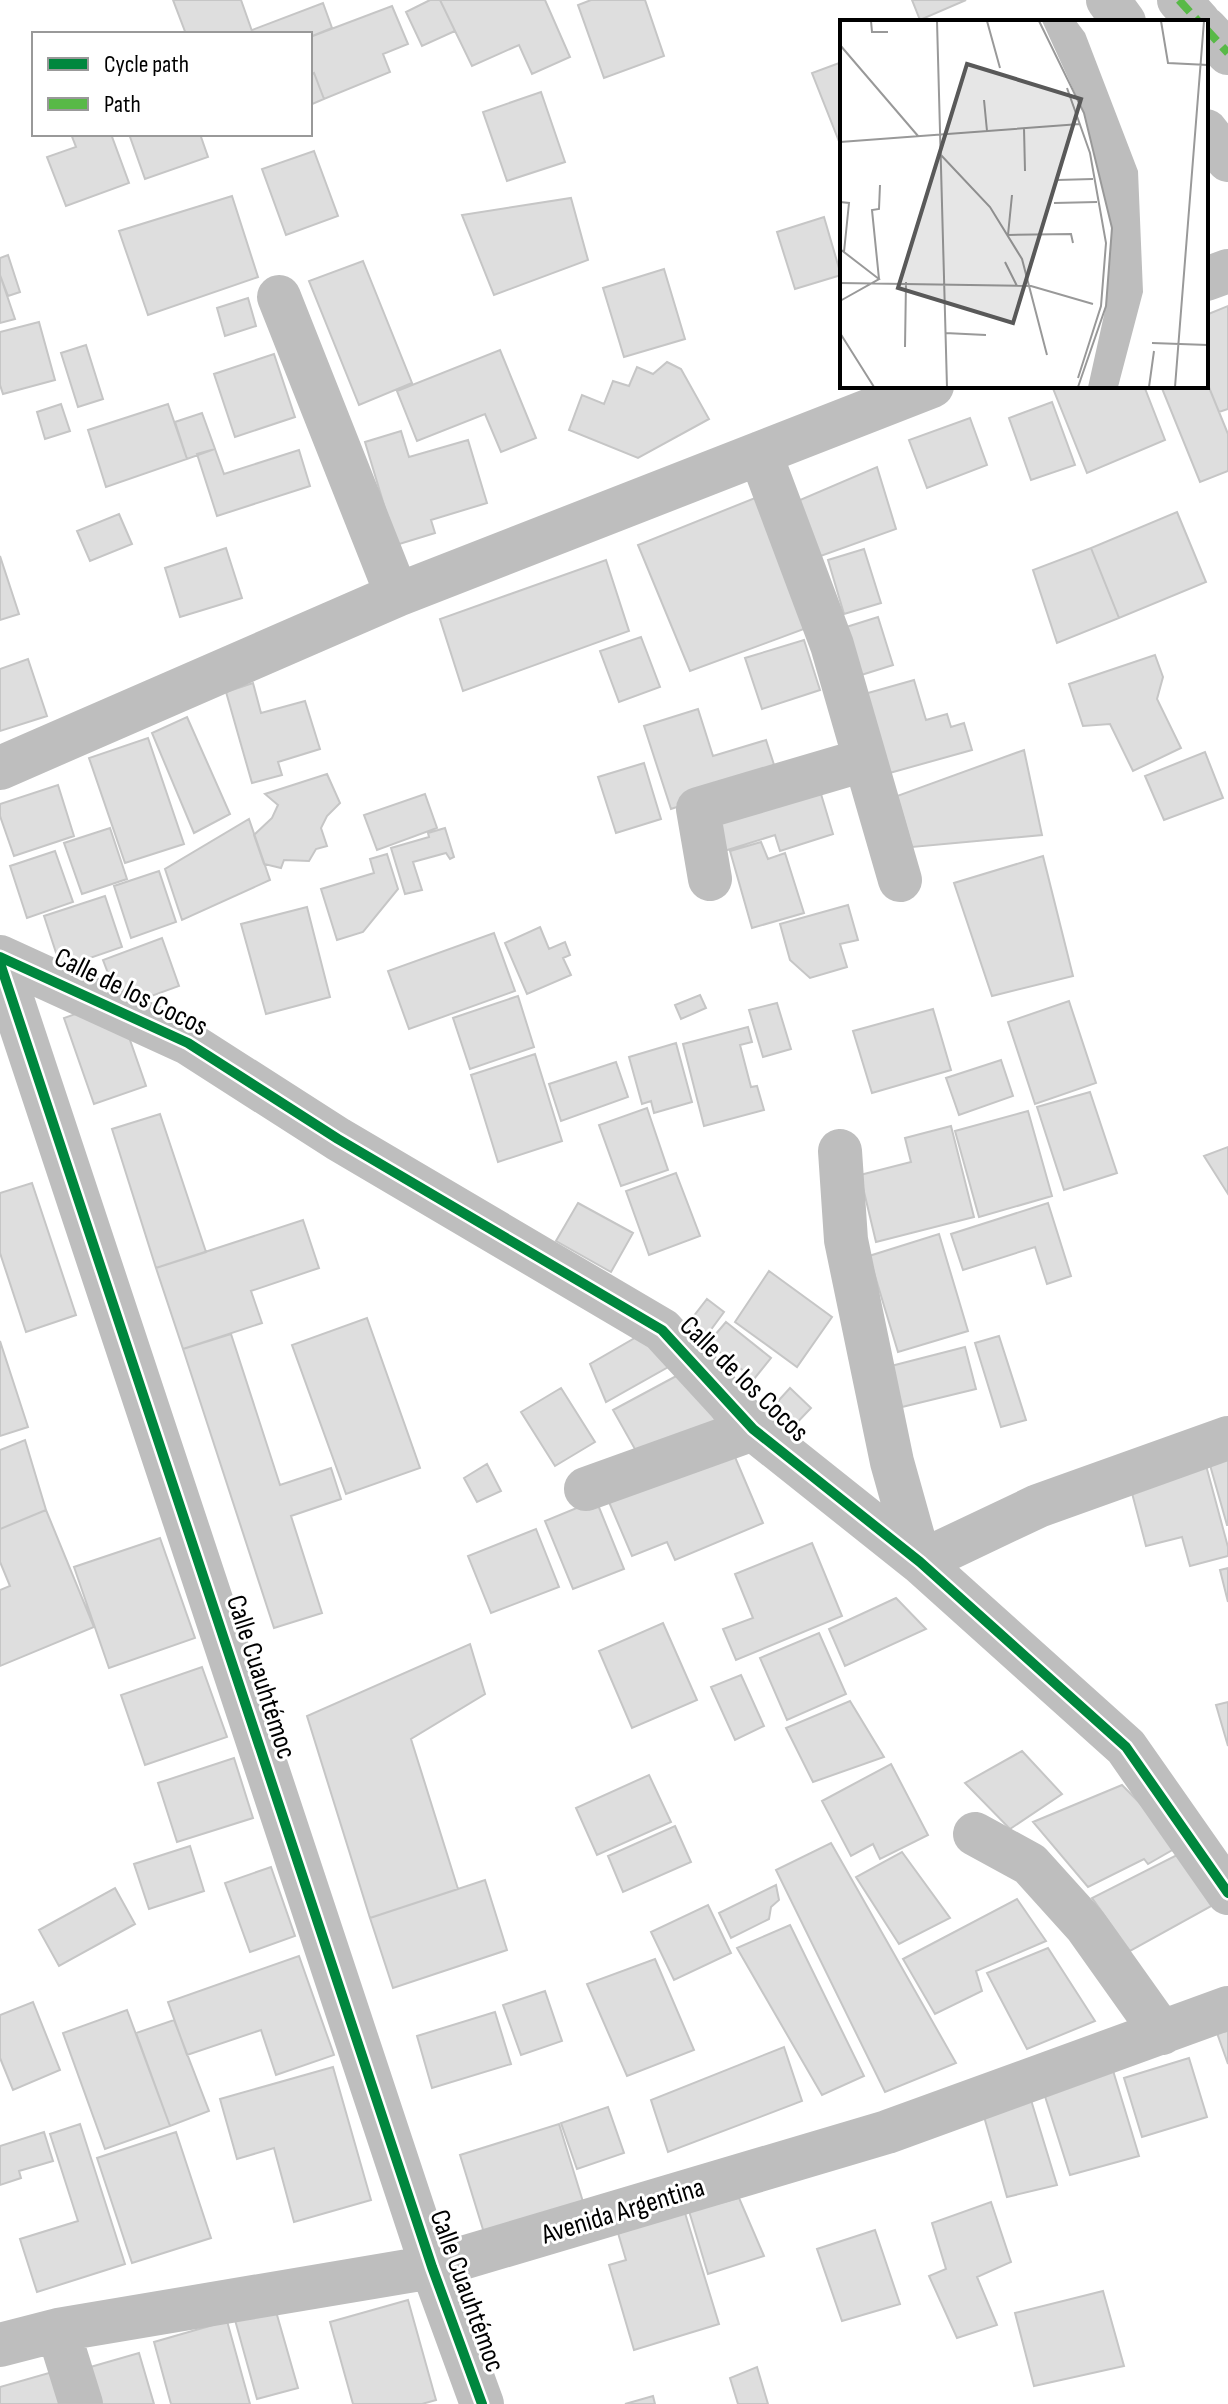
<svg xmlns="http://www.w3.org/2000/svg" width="1228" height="2404" font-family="'Sofia Sans Condensed',sans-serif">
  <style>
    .building { fill: #dedede; stroke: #c6c6c6; stroke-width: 2 }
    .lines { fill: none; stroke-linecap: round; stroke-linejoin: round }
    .minor { stroke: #bebebe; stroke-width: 44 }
    .quiet { stroke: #58b947; stroke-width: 8; stroke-dasharray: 16 8; stroke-linecap: butt }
    .cycleway-casing { stroke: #fff; stroke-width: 15 }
    .cycleway { stroke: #00873e; stroke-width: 10 }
    .labels { text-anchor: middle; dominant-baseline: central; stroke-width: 6; stroke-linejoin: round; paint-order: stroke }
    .street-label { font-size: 28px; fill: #000; stroke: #fff }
    .inset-road { fill: none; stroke: #999; stroke-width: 2 }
    .view { fill: #595959; fill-opacity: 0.15; stroke: #595959; stroke-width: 4 }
    .inset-edge { fill: none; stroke: #000; stroke-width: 4 }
  </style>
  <rect width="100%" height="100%" fill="#fff"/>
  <path class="building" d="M173 0H241L253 34H186Z
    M430 0H440L455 31 422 46 406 12Z
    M440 0H545L570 57 532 74 519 45 472 66Z
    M591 0H645L664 56 604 78 578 5Z
    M912 0H966L920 20Z
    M323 3 332 28 310 37V34H253L252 30Z
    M392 6 408 44 383 54 390 72 324 99 314 73 310 75V37Z
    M842 62V149L812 73Z
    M314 73 324 99 310 105V75Z
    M541 92 565 162 507 181 483 112Z
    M71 134H111L129 183 66 206 47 157 76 147Z
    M129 134H200L208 157 145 179Z
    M314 151 338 216 286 235 262 169Z
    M232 196 258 277 148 315 119 231Z
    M571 198 588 260 494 295 462 215Z
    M824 217 841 275 795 289 777 232Z
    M8 255 20 292 8 296 0 275V258Z
    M363 261 412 383 359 405 309 281Z
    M664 269 685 339 624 357 603 288Z
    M0 275 15 319 0 323Z
    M248 298 256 326 225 336 217 308Z
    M1228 306V409L1219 412 1206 380V315Z
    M39 322 55 380 3 394 0 385V332Z
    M86 345 103 399 78 407 61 353Z
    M500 350 536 438 501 452 485 414 417 441 397 391Z
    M274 354 295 417 235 437 214 374Z
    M667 362 681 369 709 419 638 458 569 430 582 395 604 404 613 381 629 386 637 367 653 374Z
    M1206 380 1228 434V471L1200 482 1161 386H1206Z
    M1052 386H1144L1165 440 1087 473Z
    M1052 402 1075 465 1031 480 1009 418Z
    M61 404 70 431 45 439 37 412Z
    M168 404 187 459 106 487 88 430Z
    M202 413 215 449 187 459 175 422Z
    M970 418 987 465 927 488 909 440Z
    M401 431 409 457 468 440 487 503 431 520 435 533 396 545 365 442Z
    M215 449 224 474 299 450 310 486 217 516 197 454Z
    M877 467 896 529 815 558 793 503Z
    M760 496 812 626 690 671 638 545Z
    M1177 512 1206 582 1119 618 1091 548Z
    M119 514 132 544 90 561 77 531Z
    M226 548 242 598 180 617 165 568Z
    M1091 548 1119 618 1057 643 1033 570Z
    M864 549 881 603 844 614 828 560Z
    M0 556 19 614 0 620Z
    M606 560 629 631 463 691 440 619Z
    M878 617 893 665 855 677 840 629Z
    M641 637 660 687 619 702 600 651Z
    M804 640 820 690 762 709 745 658Z
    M1155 655 1163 677 1157 699 1181 748 1133 771 1110 724 1083 726 1069 684Z
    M28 659 47 716 0 731V669Z
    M914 680 926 720 947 714 951 727 964 723 972 750 886 774 861 695Z
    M253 683 261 713 305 701 320 749 278 762 282 775 252 783 226 692Z
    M698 709 713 756 766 740 777 774 671 809 644 726Z
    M187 717 230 814 194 833 152 733Z
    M148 738 184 844 125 863 89 758Z
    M1024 750 1042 835 912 847 897 796Z
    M1205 752 1223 798 1164 820 1145 776Z
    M644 763 661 819 616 833 598 777Z
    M327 774 340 803 327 816 321 828 327 846 316 849 309 861 284 860 281 868 264 864 254 835 272 818 278 805 265 794Z
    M818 784 833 834 780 851 775 835 721 852 710 817Z
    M58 785 74 836 14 856 0 816V804Z
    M425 794 437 828 377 850 364 815Z
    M249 819 270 880 182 920 165 869Z
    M110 828 127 879 82 894 64 843Z
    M445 828 454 857 450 859 446 853 413 862 422 890 405 894 391 848 429 837 428 833Z
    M761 842 768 859 785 853 804 913 752 928 730 851Z
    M55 851 73 902 27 918 10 866Z
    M387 854 398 889 363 932 337 940 321 889 374 873 370 859Z
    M1043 856 1073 976 992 996 954 883Z
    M159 871 176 922 131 938 114 886Z
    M105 896 122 947 61 968 44 916Z
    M848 905 858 940 840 944 847 967 810 978 790 960 780 924Z
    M307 907 330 997 266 1014 241 924Z
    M540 927 549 949 565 942 570 955 563 958 571 975 527 994 505 943Z
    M494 933 515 991 409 1029 388 971Z
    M162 938 179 986 121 1007 103 960Z
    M700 995 706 1008 681 1019 675 1005Z
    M518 996 534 1047 470 1069 453 1018Z
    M1069 1001 1096 1083 1035 1104 1008 1022Z
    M777 1003 791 1049 763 1057 749 1010Z
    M95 1007 123 1020 146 1086 94 1104 64 1018Z
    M933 1009 951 1070 872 1093 853 1031Z
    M748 1027 752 1042 740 1045 751 1087 757 1086 764 1110 704 1126 683 1044Z
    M676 1043 692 1102 654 1113 651 1101 642 1104 629 1057Z
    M535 1054 562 1141 498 1162 471 1075Z
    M1001 1060 1013 1096 959 1115 946 1078Z
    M616 1062 628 1097 561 1121 549 1084Z
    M1090 1092 1117 1173 1064 1190 1037 1107Z
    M647 1108 668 1170 621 1186 599 1125Z
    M1028 1111 1052 1196 979 1217 955 1131Z
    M160 1114 206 1252 156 1268 112 1129Z
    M951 1126 974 1217 876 1242 860 1175 911 1162 905 1138Z
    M1228 1147V1194L1204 1156Z
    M676 1173 700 1236 649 1255 626 1191Z
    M32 1183 76 1315 26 1332 0 1253V1193Z
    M578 1203 633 1233 611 1272 556 1241Z
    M1048 1203 1071 1276 1047 1284 1035 1247 963 1270 951 1234Z
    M303 1220 319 1268 251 1291 262 1323 183 1349 156 1268Z
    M939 1234 968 1331 898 1352 869 1256Z
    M769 1271 832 1317 797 1367 735 1322Z
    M707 1299 724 1312 704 1339 686 1326Z
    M367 1318 420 1468 346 1494 292 1345Z
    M726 1322 771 1358 754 1379 708 1343Z
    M231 1334 280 1485 331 1468 341 1499 291 1516 322 1613 274 1628 183 1349Z
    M640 1335 670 1366 606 1402 590 1364Z
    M999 1336 1026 1420 1001 1427 975 1343Z
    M0 1341 28 1427 0 1436Z
    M965 1347 976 1389 902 1407 891 1366Z
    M680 1374 698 1388 721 1431 645 1467 613 1410Z
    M561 1388 595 1442 555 1466 521 1412Z
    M790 1388 811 1408 789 1431 769 1411Z
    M25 1440 46 1510 0 1529V1450Z
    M729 1443 763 1523 675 1560 667 1542 632 1556 606 1495Z
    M1228 1453V1525H1227L1208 1458Z
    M1204 1458 1228 1547V1556L1190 1566 1182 1537 1146 1546 1128 1478Z
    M487 1464 501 1491 477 1502 464 1478Z
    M596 1500 624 1569 573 1589 545 1521Z
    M46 1510 94 1627 0 1666V1590L10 1586 0 1562V1529Z
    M536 1529 559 1587 491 1613 468 1556Z
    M160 1538 195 1638 109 1668 74 1567Z
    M812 1543 842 1616 736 1660 723 1629 753 1618 735 1574Z
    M1228 1568V1602L1220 1570Z
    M896 1598 926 1629 845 1666 829 1629Z
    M663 1623 697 1700 632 1728 599 1651Z
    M819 1633 846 1694 787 1720 760 1658Z
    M470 1644 485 1694 411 1739 458 1889 370 1918 307 1716Z
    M202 1667 227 1737 145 1765 121 1695Z
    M741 1675 764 1726 735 1740 711 1687Z
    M850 1701 884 1757 813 1782 786 1728Z
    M1228 1702V1746L1216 1705Z
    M1022 1751 1062 1794 1010 1829 965 1783Z
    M234 1758 253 1818 177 1842 158 1783Z
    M891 1764 928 1835 880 1859 873 1844 851 1856 822 1801Z
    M649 1775 671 1822 597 1855 576 1808Z
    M1122 1785 1181 1845 1148 1864 1144 1859 1088 1887 1033 1822Z
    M675 1826 691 1862 623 1892 608 1856Z
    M831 1843 956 2063 885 2092 776 1870Z
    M190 1846 204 1891 149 1909 134 1864Z
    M902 1852 950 1918 899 1944 856 1877Z
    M1177 1855 1215 1904 1130 1951 1092 1898Z
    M271 1867 295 1936 250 1952 225 1883Z
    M485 1880 507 1950 393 1988 370 1918Z
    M776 1885 779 1900 771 1907 769 1919 731 1938 719 1913Z
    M115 1888 135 1924 59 1966 39 1930Z
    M1017 1899 1046 1941 976 1971 982 1991 935 2014 903 1959Z
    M708 1905 731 1953 674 1980 651 1932Z
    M790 1925 864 2076 822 2095 737 1948Z
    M1048 1948 1095 2021 1027 2049 987 1973Z
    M299 1956 334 2055 276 2075 261 2030 187 2055 168 2002Z
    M655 1959 694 2050 627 2076 587 1984Z
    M545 1991 562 2041 521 2055 503 2005Z
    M33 2002 60 2070 13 2090 0 2058V2015Z
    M127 2010 170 2126 105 2149 63 2033Z
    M495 2012 511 2064 432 2088 417 2036Z
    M174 2020 209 2111 170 2126 136 2033Z
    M1228 2031V2064L1217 2033Z
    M784 2047 802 2101 668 2152 651 2100Z
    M1189 2058 1207 2117 1142 2137 1124 2078Z
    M1111 2064 1139 2156 1070 2175 1042 2087Z
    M333 2067 371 2200 294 2222 274 2148 237 2159 220 2099Z
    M1031 2100 1057 2185 1007 2197 983 2113Z
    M608 2107 624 2153 577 2169 561 2123Z
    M80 2124 125 2264 37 2292 20 2239 78 2221 50 2134Z
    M559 2124 584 2205 485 2236 460 2155Z
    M44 2132 53 2161 19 2171 21 2178 0 2185V2146Z
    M176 2132 211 2238 132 2263 97 2158Z
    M739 2198 764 2256 708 2274 689 2211Z
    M991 2202 1011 2262 977 2277 997 2325 957 2338 929 2276 946 2269 932 2223Z
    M685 2213 719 2324 634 2350 609 2265 626 2260 618 2233Z
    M875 2230 900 2304 842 2321 817 2249Z
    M1103 2291 1124 2366 1034 2386 1015 2313Z
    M408 2300 436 2400 422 2404H353L330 2322Z
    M275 2308 298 2388 257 2399 235 2320Z
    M227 2321 250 2404H171L154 2342Z
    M139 2353 154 2404H90L80 2370Z
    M757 2367 768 2404H738L730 2378Z
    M56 2371 65 2404H0V2387Z
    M653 2396 655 2404H625Z"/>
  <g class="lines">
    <path class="minor" d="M1108 0 1124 22
      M1179 0 1199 22
      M1206 29 1228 53
      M1206 131 1228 160
      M1206 279 1228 271
      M279 297 397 595
      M760 453 832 645 900 880
      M0 768 397 595 932 386
      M710 879 698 809 864 760
      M0 957 188 1043 338 1139 662 1330 753 1429 920 1562 1126 1747 1228 1893
      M0 963 432 2267 482 2404
      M840 1151 846 1240 892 1462 920 1562 1038 1506 1228 1438
      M586 1489 753 1429
      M975 1834 1030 1864 1086 1926 1162 2033
      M58 2330 81 2404
      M0 2345 58 2330 432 2267 887 2132 1228 2008"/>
    <path class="quiet" d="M1179 0 1199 22
      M1206 29 1228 53"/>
    <g class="cycleway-casing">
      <path id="cycleway" d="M0 957 188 1043 338 1139 662 1330 753 1429 920 1562 1126 1747 1228 1893
        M0 963 432 2267 482 2404"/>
    </g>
    <use href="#cycleway" class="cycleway"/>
  </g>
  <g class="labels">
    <g class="street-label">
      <text transform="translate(131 992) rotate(26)">Calle de los Cocos</text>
      <text transform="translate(744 1379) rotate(44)">Calle de los Cocos</text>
      <text transform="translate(261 1677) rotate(72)">Calle Cuauhtémoc</text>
      <text transform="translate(623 2211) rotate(-17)">Avenida Argentina</text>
      <text transform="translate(467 2291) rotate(70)">Calle Cuauhtémoc</text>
    </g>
  </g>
  <g transform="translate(840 20)">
    <rect width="368" height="368" fill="#fff"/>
    <path d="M202 1H236L245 13 298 151 303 272 278 367H248L266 286 272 208 244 93Z" fill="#bdbdbd"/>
    <path class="inset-road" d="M31 1 32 12H48M97 1 107 367M147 1 160 48M199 1 244 93 272 208 266 286 238 367M321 1 328 43 368 45M0 25 78 116M227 68 250 133 266 223 261 286 238 358M144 80 147 111M184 108 185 151M0 122 240 104M99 133 150 187 182 239 207 335M217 160 253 159M172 175 168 215 231 214 233 223M0 182 9 183 4 232M214 183 257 182M0 229 39 259 0 281M165 242 177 266M39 259 32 190 39 189 40 165M0 263 191 266 253 284M0 313 34 367M105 313 146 315M312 323 368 325M65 327 66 262M309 367 314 331M335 367 364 1"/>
    <path class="view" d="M127 44 241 79 173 303 58 268Z"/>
    <rect width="368" height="368" class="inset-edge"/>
  </g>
  <rect x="32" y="32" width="280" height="104" fill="#ffffff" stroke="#999999" stroke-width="2"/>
  <rect x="48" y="58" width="40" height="12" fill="#00873e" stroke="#999999" stroke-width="2"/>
  <text x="104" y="72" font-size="24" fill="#000000">Cycle path</text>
  <rect x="48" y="98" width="40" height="12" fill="#58b947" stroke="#999999" stroke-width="2"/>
  <text x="104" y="112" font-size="24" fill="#000000">Path</text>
</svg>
